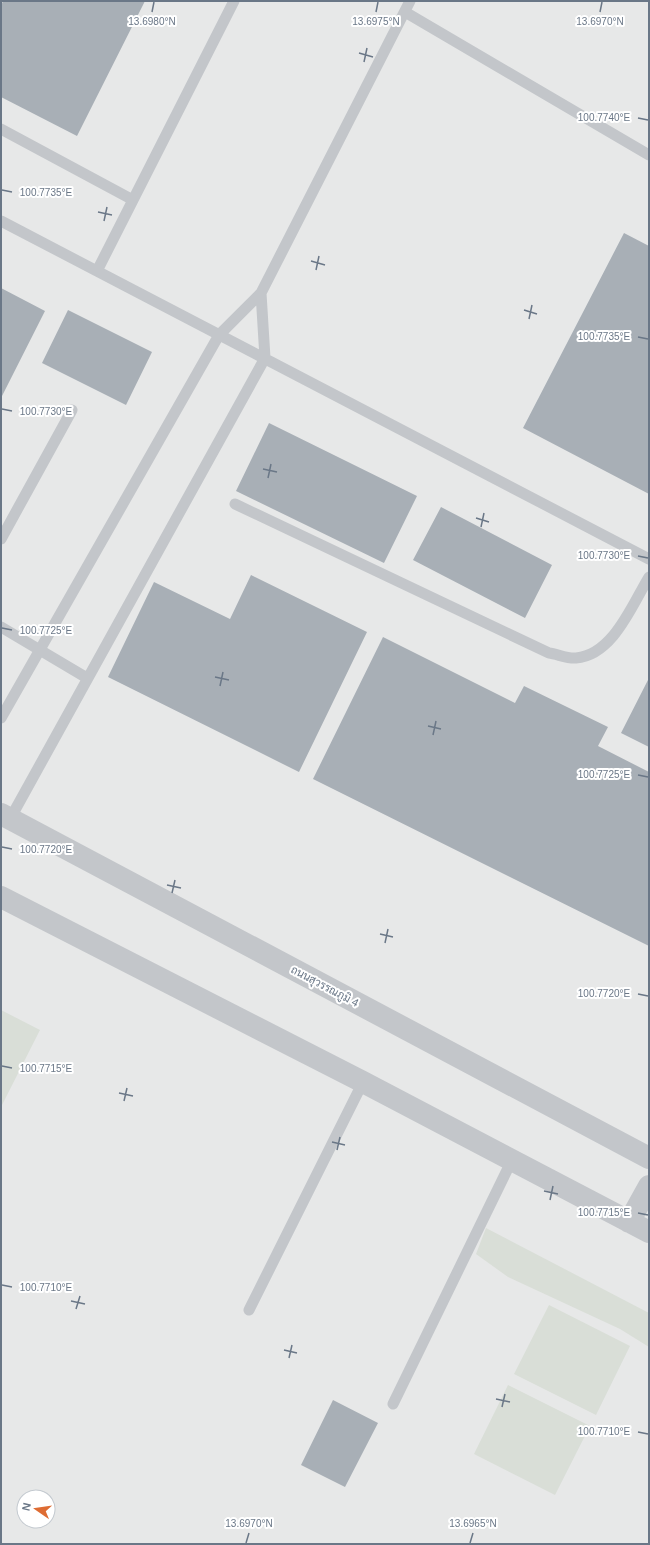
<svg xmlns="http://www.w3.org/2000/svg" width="650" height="1545" font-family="Arial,Sarabun,sans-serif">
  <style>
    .built { fill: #e7e8e8; fill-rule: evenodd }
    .green { fill: #d9ded7 }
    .building { fill: #a8afb6 }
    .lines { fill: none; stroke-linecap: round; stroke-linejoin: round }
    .service { stroke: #c3c6ca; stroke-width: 11 }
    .minor { stroke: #c3c6ca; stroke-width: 22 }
    .ticks { fill: none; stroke: #6a7787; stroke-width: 1.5 }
    .labels { text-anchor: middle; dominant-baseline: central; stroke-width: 4; stroke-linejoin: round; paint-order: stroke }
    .street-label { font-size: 11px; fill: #6a7787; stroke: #fff }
    .ticks-label { font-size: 10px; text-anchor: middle; fill: #6a7787; stroke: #fff; stroke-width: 4; stroke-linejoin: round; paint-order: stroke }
  </style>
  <rect width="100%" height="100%" fill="#f9f9f7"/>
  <path class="built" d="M1 1H649V1544H1ZM24 1497H48V1521H24Z"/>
  <path class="green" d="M1 1010 40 1030 1 1107Z
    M486 1228 649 1313V1347L620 1329 508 1277 476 1254Z
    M549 1305 630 1346 596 1415 514 1374Z
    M508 1385 590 1426 555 1495 474 1454Z"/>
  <path class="building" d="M3 1H145L77 136 1 97V6Z
    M624 233 649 246V494L523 428Z
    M1 288 45 311 1 398Z
    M68 310 152 352 126 405 42 363Z
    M269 423 417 496 384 563 236 491Z
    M441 507 552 565 525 618 413 560Z
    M251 575 367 632 299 772 108 677 154 582 230 619Z
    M383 637 515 703 524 686 608 727 598 746 649 772V946L313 779Z
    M649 678V747L621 733Z
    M333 1400 378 1423 345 1487 301 1465Z"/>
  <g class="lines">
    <path class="service" d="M405 12 649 155
      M1 129 133 200
      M1 221 649 559
      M97 271 234 1
      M235 504 549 653C557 654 568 659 576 658 613 655 632 605 649 577
      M1 539 72 410
      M1 627 87 678
      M1 718 219 335 261 293 410 1
      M10 819 265 358 261 293
      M249 1310 363 1082
      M393 1404 512 1160"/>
    <path class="minor" d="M1 814 649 1158
      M1 897 363 1082 649 1232
      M629 1222 649 1186"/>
  </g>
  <path class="ticks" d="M152 12 154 2M376 12 378 2M600 12 602 2M359 53 373 57M364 62 367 48M638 118 648 120M2 190 12 192M98 212 112 215M104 221 107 207M311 261 325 265M316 270 319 256M524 310 537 314M529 319 532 305M638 337 648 339M2 409 12 411M263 469 277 472M268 478 271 464M476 518 489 522M481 527 484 513M638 556 648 558M2 628 12 630M215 677 229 680M220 686 223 672M428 726 441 729M433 735 436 721M638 775 648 777M2 847 12 849M167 885 181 888M172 893 175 880M380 934 393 937M385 943 388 929M638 994 648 996M2 1066 12 1068M119 1093 133 1096M124 1101 127 1088M332 1142 345 1145M337 1150 340 1137M544 1191 558 1194M550 1200 553 1186M638 1213 648 1215M2 1285 12 1287M71 1301 85 1304M76 1309 80 1296M284 1350 297 1353M289 1358 292 1345M496 1399 510 1402M502 1407 505 1394M638 1432 648 1434M246 1543 249 1533M470 1543 473 1533"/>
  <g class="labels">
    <g class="street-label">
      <text transform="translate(325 986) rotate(28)">ถนนสุวรรณภูมิ 4</text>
    </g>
  </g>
  <g class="ticks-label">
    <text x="152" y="25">13.6980°N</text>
    <text x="376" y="25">13.6975°N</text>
    <text x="600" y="25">13.6970°N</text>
    <text x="604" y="121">100.7740°E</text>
    <text x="46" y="196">100.7735°E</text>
    <text x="604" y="340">100.7735°E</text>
    <text x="46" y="415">100.7730°E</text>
    <text x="604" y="559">100.7730°E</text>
    <text x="46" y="634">100.7725°E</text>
    <text x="604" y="778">100.7725°E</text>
    <text x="46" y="853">100.7720°E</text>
    <text x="604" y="997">100.7720°E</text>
    <text x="46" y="1072">100.7715°E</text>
    <text x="604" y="1216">100.7715°E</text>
    <text x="46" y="1291">100.7710°E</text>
    <text x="604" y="1435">100.7710°E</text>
    <text x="249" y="1527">13.6970°N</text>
    <text x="473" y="1527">13.6965°N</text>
  </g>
  <rect width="650" height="1545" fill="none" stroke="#6a7787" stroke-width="4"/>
  <g transform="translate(36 1509) rotate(283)"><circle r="19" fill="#ffffff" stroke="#c3c9cf"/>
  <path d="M0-3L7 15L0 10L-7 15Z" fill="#de6c33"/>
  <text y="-6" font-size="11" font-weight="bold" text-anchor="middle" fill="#6a7787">N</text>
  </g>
</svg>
